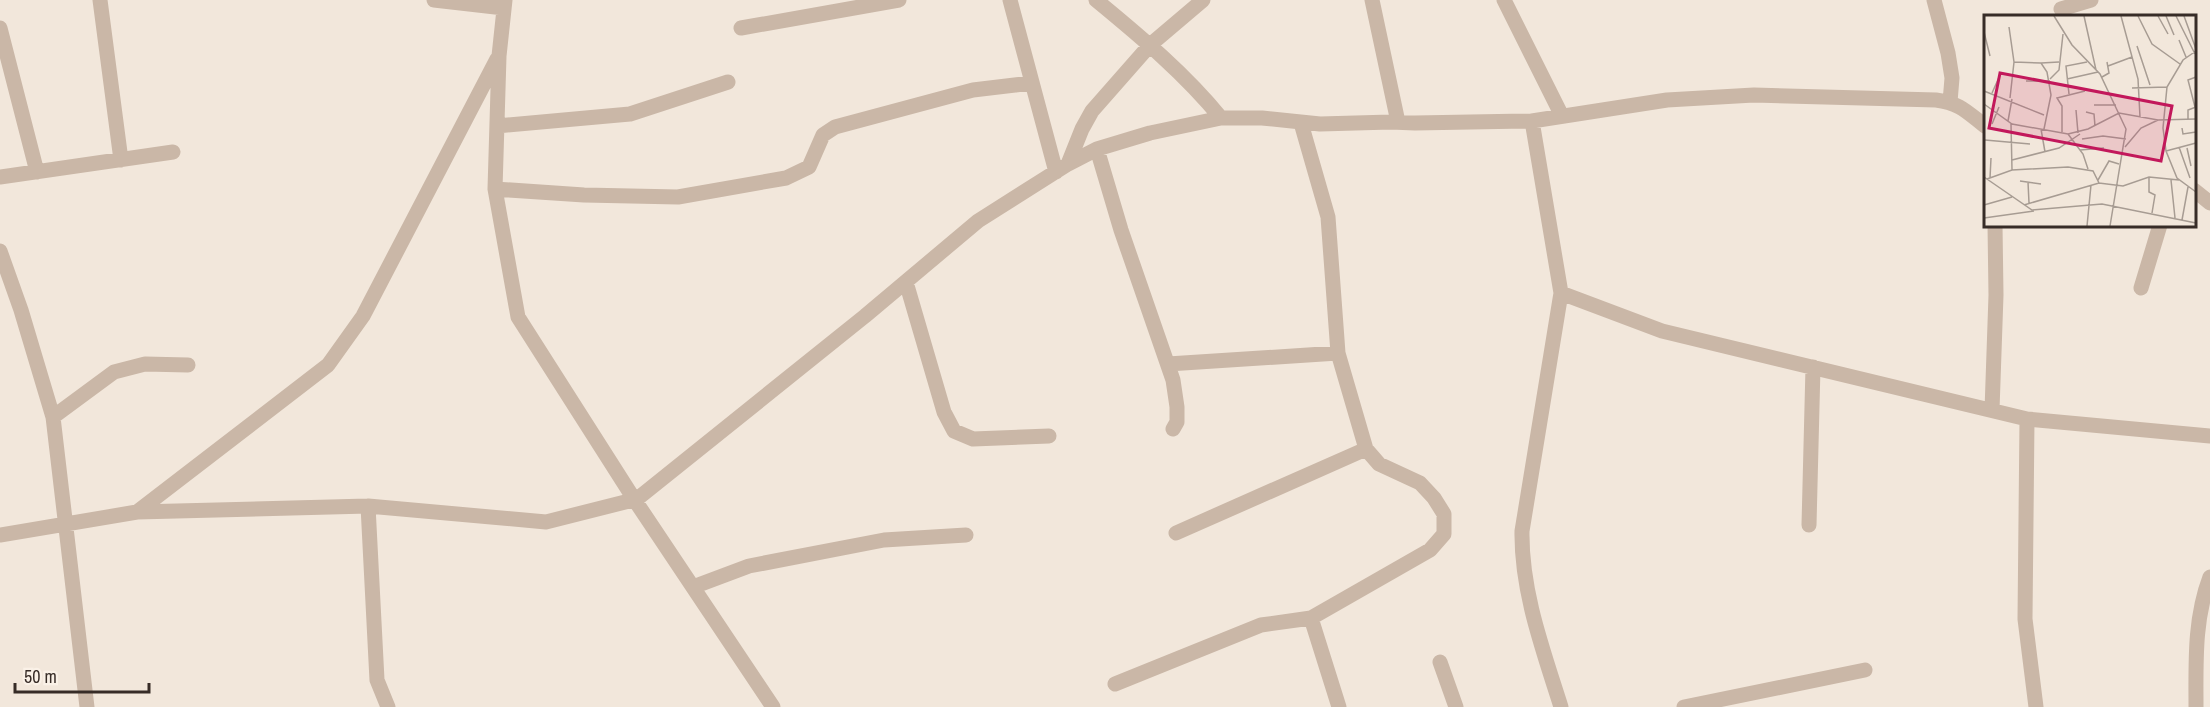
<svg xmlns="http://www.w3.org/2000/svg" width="2210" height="707" font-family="'Archivo Narrow',sans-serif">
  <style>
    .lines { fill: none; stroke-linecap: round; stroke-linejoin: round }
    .minor { stroke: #cab7a7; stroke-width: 15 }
    .inset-road { fill: none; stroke: #a79c93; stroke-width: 1.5 }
    .view { fill: #c2185b; fill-opacity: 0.15; stroke: #c2185b; stroke-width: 3 }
    .inset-edge { fill: none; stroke: #372c27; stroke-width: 3 }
  </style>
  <rect width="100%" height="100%" fill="#f2e7db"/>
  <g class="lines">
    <path class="minor" d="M100 0 121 160
      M434 0 504 8
      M505 0 499 56 495 189 518 317 634 499 773 707
      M1010 0 1056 172
      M1096 0C1141 37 1185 74 1221 118
      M1372 0 1398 122
      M1504 0 1562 116
      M1934 0 1948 53 1952 78 1950 102
      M2061 9 2091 0
      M0 28 37 172
      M741 28 899 0
      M1532 121 1561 293 1522 531C1521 591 1543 650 1561 707
      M497 126 630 114 728 82
      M1097 149 1121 230 1173 380 1177 407V422L1173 429
      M1068 164 1082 129 1092 111 1150 45 1203 0
      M0 177 173 152
      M495 189 584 195 678 197 786 178 809 167 823 135 835 127 973 90 1032 83
      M2194 190 2210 203
      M0 251 21 310 53 417 87 707
      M906 282 944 412 954 431 973 439 1049 436
      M2141 288 2160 225
      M1561 293 1662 331 2027 419 2210 436
      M1168 364 1338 353
      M1992 410 1996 295 1995 225
      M53 417 114 372 145 364 188 365
      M2027 419 2025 619 2036 707
      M368 506 377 680 388 707
      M137 512 328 365 363 316 497 59
      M1809 525 1813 367
      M1176 533 1366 449
      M0 535 137 512 368 506 546 522 637 499 865 316 978 221 1068 164 1097 149 1150 133 1221 118H1262L1320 124 1391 122 1415 123 1532 121 1667 100 1754 95 1936 100C1960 103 1967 112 1985 126
      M693 587 749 566 884 540 966 535
      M1311 618 1339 707
      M1440 662 1456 707
      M1115 684 1261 625 1311 618 1430 550 1444 534V514L1434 498 1420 483 1379 464 1366 449 1338 353 1328 217 1301 123
      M1684 707 1865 670
      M2196 707C2196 663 2194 619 2210 577"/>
  </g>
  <g transform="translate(1984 15)">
    <rect width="212" height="212" fill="#f2e7db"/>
    <path class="inset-road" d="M70 1 88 30 116 59 142 114 126 211M100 1 112 55M137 1 154 64 156 102M154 1 168 29 196 49M174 1 184 19M182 1 190 20M192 1 211 39M200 1 212 34M25 12 30 47 26 83M0 17 6 41M195 25 202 42M153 31 166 70M212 36 199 45 183 72 179 113 182 136 193 163 212 177M30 47 57 48 63 57 67 80 60 114M57 48 75 47M124 51 148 42M118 62 125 58 123 47M66 64 75 55 79 19M83 64 114 57M42 66H66M148 73 183 72M0 76 60 100M8 78 17 58M85 79 82 51 103 47M0 89 28 109 84 119 104 114 135 98 174 105 212 104M110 90H132M211 92 204 65 212 62M92 95 94 118M102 97 110 99 111 111M204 105V95L212 92M24 106 28 84M8 109 15 92M27 109 28 155M198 113 199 119 212 117M57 114 61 137M78 117V91L73 83 101 76M84 119 99 139 104 154M98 124 119 121 142 124M1 125 46 129M141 132 157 113 174 105M195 132 206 163M203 133 207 151M96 135 120 133M182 136 212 128M28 145 75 133 96 119M0 162 48 195 118 189 212 208M165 162V177L171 180 168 198M6 163 7 143M3 164 28 155 84 152 109 156 115 168M114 165 125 146 135 149M187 165 191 203M36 166 57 169M44 167 45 188M0 190 28 182M40 190 115 168 139 171 165 162 195 165M0 203 50 196M198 205 204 172M103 211 107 170"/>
    <path class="view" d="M16 58 188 91 177 146 5 113Z"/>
    <rect width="212" height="212" class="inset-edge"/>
  </g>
  <path d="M15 683v9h134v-9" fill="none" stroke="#372c27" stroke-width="3"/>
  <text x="24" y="683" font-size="18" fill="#372c27" stroke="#faf1e7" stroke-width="4.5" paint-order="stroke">50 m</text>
</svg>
